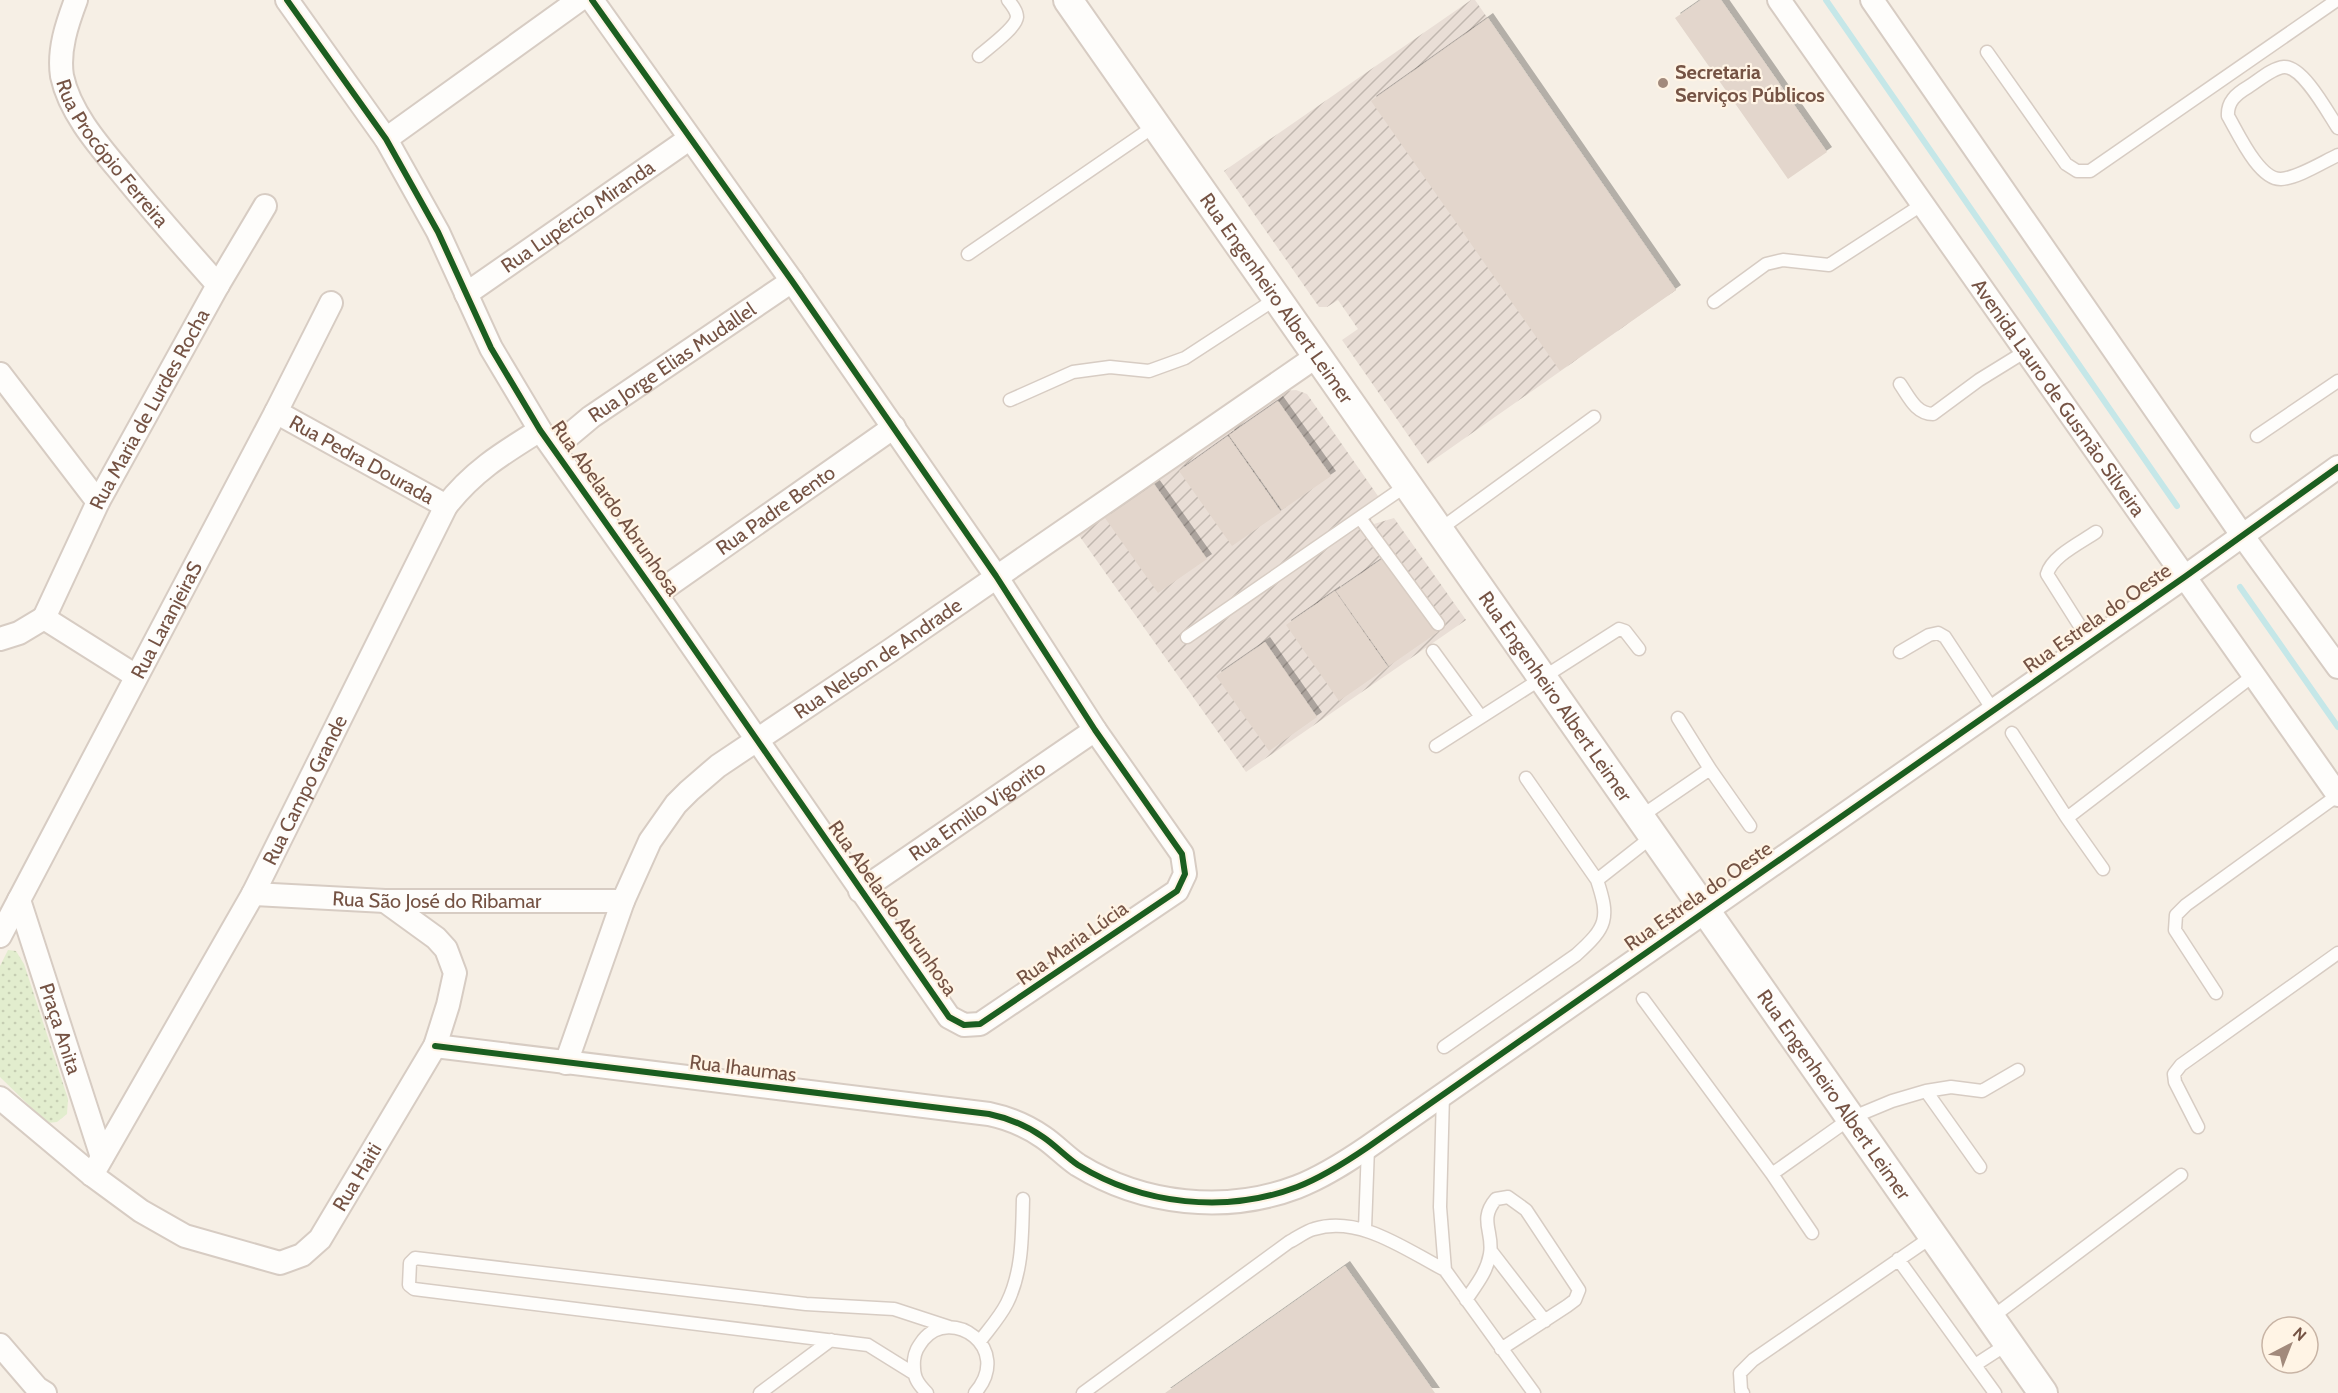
<svg xmlns="http://www.w3.org/2000/svg" width="2338" height="1393" font-family="Cabin,sans-serif">
  <style>
    .industrial { fill: url(#industrial-furrows) }
    .green { fill: url(#green-dots) }
    .lines { fill: none; stroke-linecap: round; stroke-linejoin: round }
    .stream { stroke: #c5e7e8; stroke-width: 6 }
    .building { fill: #e3d6cc; filter: url(#shadow) }
    .service-casing { stroke: #d7ccc3; stroke-width: 15 }
    .minor-casing { stroke: #d7ccc3; stroke-width: 26 }
    .tertiary-casing { stroke: #d7ccc3; stroke-width: 32 }
    .service { stroke: #fefdfb; stroke-width: 12 }
    .minor { stroke: #fefdfb; stroke-width: 22 }
    .tertiary { stroke: #fefdfb; stroke-width: 28 }
    .cycleway-casing { stroke: #fff4e5; stroke-width: 10 }
    .cycleway { stroke: #1b5e20; stroke-width: 6 }
    .poi-dot { fill: #a28a7c; stroke: #fff4e5; stroke-width: 2 }
    .labels { text-anchor: middle; dominant-baseline: central; stroke-width: 4.5; stroke-linejoin: round; paint-order: stroke }
    .poi-label { font-size: 20px; font-weight: bold; fill: #755344; stroke: #fff4e5; text-anchor: start }
    .street-label { font-size: 20px; fill: #755344; stroke: #fff4e5 }
  </style>
  <defs>
    <pattern id="industrial-furrows" width="10" height="10" patternUnits="userSpaceOnUse" patternTransform="scale(1.5)"><rect width="10" height="10" fill="#e9ded6"/><path d="M-1 1l2-2M0 10L10 0M9 11l2-2" fill="none" stroke="#c1b7af"/></pattern>
    <pattern id="green-dots" width="8" height="8" patternUnits="userSpaceOnUse" patternTransform="scale(1.5)"><rect width="8" height="8" fill="#e2edce"/><path d="M2 2h.1M6 6h.1" fill="none" stroke="#c5cdb2" stroke-width="1.8" stroke-linecap="round"/></pattern>
    <filter id="shadow"><feDropShadow dx="5" dy="-5" stdDeviation="0" flood-color="#0004"/></filter>
  </defs>
  <rect width="100%" height="100%" fill="#f6efe5"/>
  <path class="industrial" d="M1471 0H1475L1676 290 1428 464 1342 340 1358 329 1338 300 1327 307H1319L1224 171Z
    M1296 390 1307 394 1378 496 1363 507 1374 524 1394 518 1466 620 1246 772 1078 534 1283 391Z"/>
  <path class="green" d="M8 950 16 951 24 964 68 1099 67 1114 57 1122 47 1123 0 1077V966Z"/>
  <g class="lines">
    <path class="stream" d="M1826 0 2177 506
      M2240 587 2338 727"/>
  </g>
  <path class="building" d="M1701 0H1721L1827 152 1788 179 1675 18Z
    M1488 18 1676 290 1560 371 1371 101Z
    M1278 401 1331 476 1282 510 1229 435Z
    M1228 436 1281 512 1232 546 1179 471Z
    M1154 484 1207 559 1158 593 1105 518Z
    M1385 557 1438 632 1389 666 1336 591Z
    M1335 591 1388 667 1339 701 1286 625Z
    M1265 642 1317 717 1269 751 1216 676Z
    M1345 1266 1435 1393H1165Z"/>
  <g class="lines">
    <g class="service-casing">
      <path id="service" d="M1987 52 2066 164 2077 171H2090L2337 0
        M979 56C988 48 1016 28 1017 17 1017 11 1012 5 1008 0
        M2338 128C2328 113 2303 66 2284 67 2272 68 2258 81 2248 87 2236 94 2227 102 2228 116 2238 133 2259 180 2281 179 2298 178 2323 162 2338 155
        M968 254 1156 125
        M1714 302 1766 264 1783 260 1829 265 1923 204
        M1900 384C1909 397 1916 414 1933 414L1979 380 2026 351
        M1010 400 1073 372 1110 367 1149 371 1185 358 1277 298
        M2257 436 2338 381
        M1360 518 1438 624
        M1439 530 1594 417
        M1187 637 1407 485
        M2090 642 2047 574C2052 556 2080 543 2096 532
        M1433 651 1481 717
        M1900 652 1929 635 1938 633 1945 637 1993 710
        M2012 733 2067 818 2254 675
        M1436 746 1619 629 1625 631 1639 649
        M1710 769 1750 826
        M1526 778 1597 880
        M1640 817 1710 769 1678 718
        M2067 818 2103 869
        M2216 993 2175 930 2176 915 2186 905 2338 795
        M1643 999 1772 1174 1851 1118 1892 1101 1926 1091 1951 1087 1982 1091 2018 1070
        M1444 1047 1576 955C1607 927 1610 919 1597 880L1653 836
        M1926 1091 1980 1167
        M1443 1094 1440 1207 1445 1270 1534 1393
        M2198 1127 2175 1082 2174 1074 2181 1065 2338 953
        M1772 1174 1812 1233
        M1365 1229 1368 1147
        M1491 1251 1545 1321
        M1898 1259 1995 1393
        M1466 1300C1476 1285 1487 1272 1490 1254 1494 1232 1478 1220 1496 1199L1508 1197 1526 1210 1579 1290 1575 1300 1567 1306 1501 1349
        M1991 1318 2181 1175
        M980 1341C989 1329 1000 1317 1007 1303 1023 1271 1022 1234 1023 1199
        M1975 1365 2009 1343
        M913 1373 868 1345 414 1289 409 1285 410 1263 415 1258 806 1304 894 1309 949 1327
        M760 1393 831 1340
        M927 1393C916 1382 913 1376 914 1360 915 1351 918 1347 923 1340 951 1305 1014 1348 975 1393
        M1083 1393 1289 1242C1297 1238 1306 1231 1314 1229 1360 1215 1406 1250 1445 1270
        M1743 1393 1741 1390 1740 1373 1753 1360 1933 1236"/>
    </g>
    <g class="minor-casing">
      <g id="minor">
        <path id="s1" d="M76 0C67 24 58 50 62 76 70 114 101 148 125 177 155 214 186 249 218 285"/>
        <path d="M287 0 386 139 438 232 491 348 540 430 656 594 949 1017 964 1025 980 1024 1177 891 1185 874 1182 854 1095 730 996 576 792 281 592 0"/>
        <path id="s2" d="M1779 0 2338 795"/>
        <path d="M1872 0 2242 535 2338 667"/>
        <path d="M386 139 579 0"/>
        <path id="s3" d="M466 294 689 139"/>
        <path d="M0 374 98 502"/>
        <path id="s4" d="M276 412 446 506"/>
        <path id="s5" d="M554 448 591 417 792 281"/>
        <path id="s6" d="M656 594 894 427"/>
        <path id="s7" d="M44 618 98 502 218 285 265 206"/>
        <path d="M44 618 136 676"/>
        <path d="M0 639 19 633 44 618"/>
        <path id="s8" d="M860 891 1095 730"/>
        <path id="s9" d="M253 894 385 901H623"/>
        <path id="s10" d="M19 900 102 1157"/>
        <path id="s11" d="M0 936 276 412 331 303"/>
        <path d="M435 1046 989 1114C1008 1118 1027 1126 1043 1137 1055 1145 1066 1157 1078 1165 1143 1205 1226 1214 1297 1187 1323 1177 1346 1162 1368 1147L2186 576 2338 467"/>
        <path id="s12" d="M566 1063 623 901 650 841 676 804 689 791 718 766 891 650 1317 356"/>
        <path id="s13" d="M0 1098 92 1175 141 1211 185 1236 280 1263 302 1255 320 1239 435 1046 448 1005 455 973 446 949 436 938 385 901"/>
        <path id="s14" d="M92 1175 253 894 446 506C473 471 503 453 540 430"/>
        <path d="M0 1345 37 1388 45 1393"/>
      </g>
    </g>
    <g class="tertiary-casing">
      <g id="tertiary">
        <path id="s15" d="M1068 0 2043 1393"/>
      </g>
    </g>
    <use href="#service" class="service"/>
    <use href="#minor" class="minor"/>
    <use href="#tertiary" class="tertiary"/>
    <g class="cycleway-casing">
      <path id="cycleway" d="M287 0 386 139 438 232 491 348 540 430 656 594 949 1017 964 1025 980 1024 1177 891 1185 874 1182 854 1095 730 996 576 792 281 592 0
        M435 1046 989 1114C1008 1118 1027 1126 1043 1137 1055 1145 1066 1157 1078 1165 1143 1205 1226 1214 1297 1187 1323 1177 1346 1162 1368 1147L2186 576 2338 467"/>
    </g>
    <use href="#cycleway" class="cycleway"/>
  </g>
  <circle class="poi-dot" cx="1663" cy="83" r="6"/>
  <g class="labels">
    <g class="poi-label">
      <text x="1675" y="72">Secretaria<tspan x="1675" dy="23">Serviços Públicos</tspan></text>
    </g>
    <g class="street-label">
      <text stroke="none"><textPath href="#s1" startOffset="171">Rua Procópio Ferreira</textPath></text>
      <text stroke="none"><textPath href="#s3" startOffset="136">Rua Lupércio Miranda</textPath></text>
      <text stroke="none"><textPath href="#s15" startOffset="364">Rua Engenheiro Albert Leimer</textPath></text>
      <text stroke="none"><textPath href="#s5" startOffset="146">Rua Jorge Elias Mudallel</textPath></text>
      <text stroke="none"><textPath href="#s2" startOffset="486">Avenida Lauro de Gusmão Silveira</textPath></text>
      <text stroke="none"><textPath href="#s7" startOffset="234">Rua Maria de Lurdes Rocha</textPath></text>
      <text stroke="none"><textPath href="#s4" startOffset="98">Rua Pedra Dourada</textPath></text>
      <text transform="translate(616 508) rotate(55)">Rua Abelardo Abrunhosa</text>
      <text stroke="none"><textPath href="#s6" startOffset="146">Rua Padre Bento</textPath></text>
      <text transform="translate(2097 618) rotate(-35)">Rua Estrela do Oeste</text>
      <text stroke="none"><textPath href="#s11" startOffset="357">Rua LaranjeiraS</textPath></text>
      <text stroke="none"><textPath href="#s12" startOffset="532">Rua Nelson de Andrade</textPath></text>
      <text stroke="none"><textPath href="#s15" startOffset="850">Rua Engenheiro Albert Leimer</textPath></text>
      <text stroke="none"><textPath href="#s14" startOffset="440">Rua Campo Grande</textPath></text>
      <text stroke="none"><textPath href="#s8" startOffset="142">Rua Emilio Vigorito</textPath></text>
      <text transform="translate(1698 896) rotate(-35)">Rua Estrela do Oeste</text>
      <text stroke="none"><textPath href="#s9" startOffset="184">Rua São José do Ribamar</textPath></text>
      <text transform="translate(893 908) rotate(55)">Rua Abelardo Abrunhosa</text>
      <text transform="translate(1072 943) rotate(-35)">Rua Maria Lúcia</text>
      <text stroke="none"><textPath href="#s10" startOffset="135">Praça Anita</textPath></text>
      <text transform="translate(743 1068) rotate(7)">Rua Ihaumas</text>
      <text stroke="none"><textPath href="#s15" startOffset="1336">Rua Engenheiro Albert Leimer</textPath></text>
      <text stroke="none"><textPath href="#s13" startOffset="450">Rua Haiti</textPath></text>
    </g>
  </g>
  <g transform="translate(2290 1345) rotate(42)"><circle r="28" fill="#fff4e5" stroke="#c8b4a5" stroke-width="1.5"/>
  <path d="M0-4.5L10 22L0 15L-10 22Z" fill="#a28a7c"/>
  <text y="-9" font-size="16" font-weight="bold" text-anchor="middle" fill="#755344">N</text>
  </g>
</svg>
